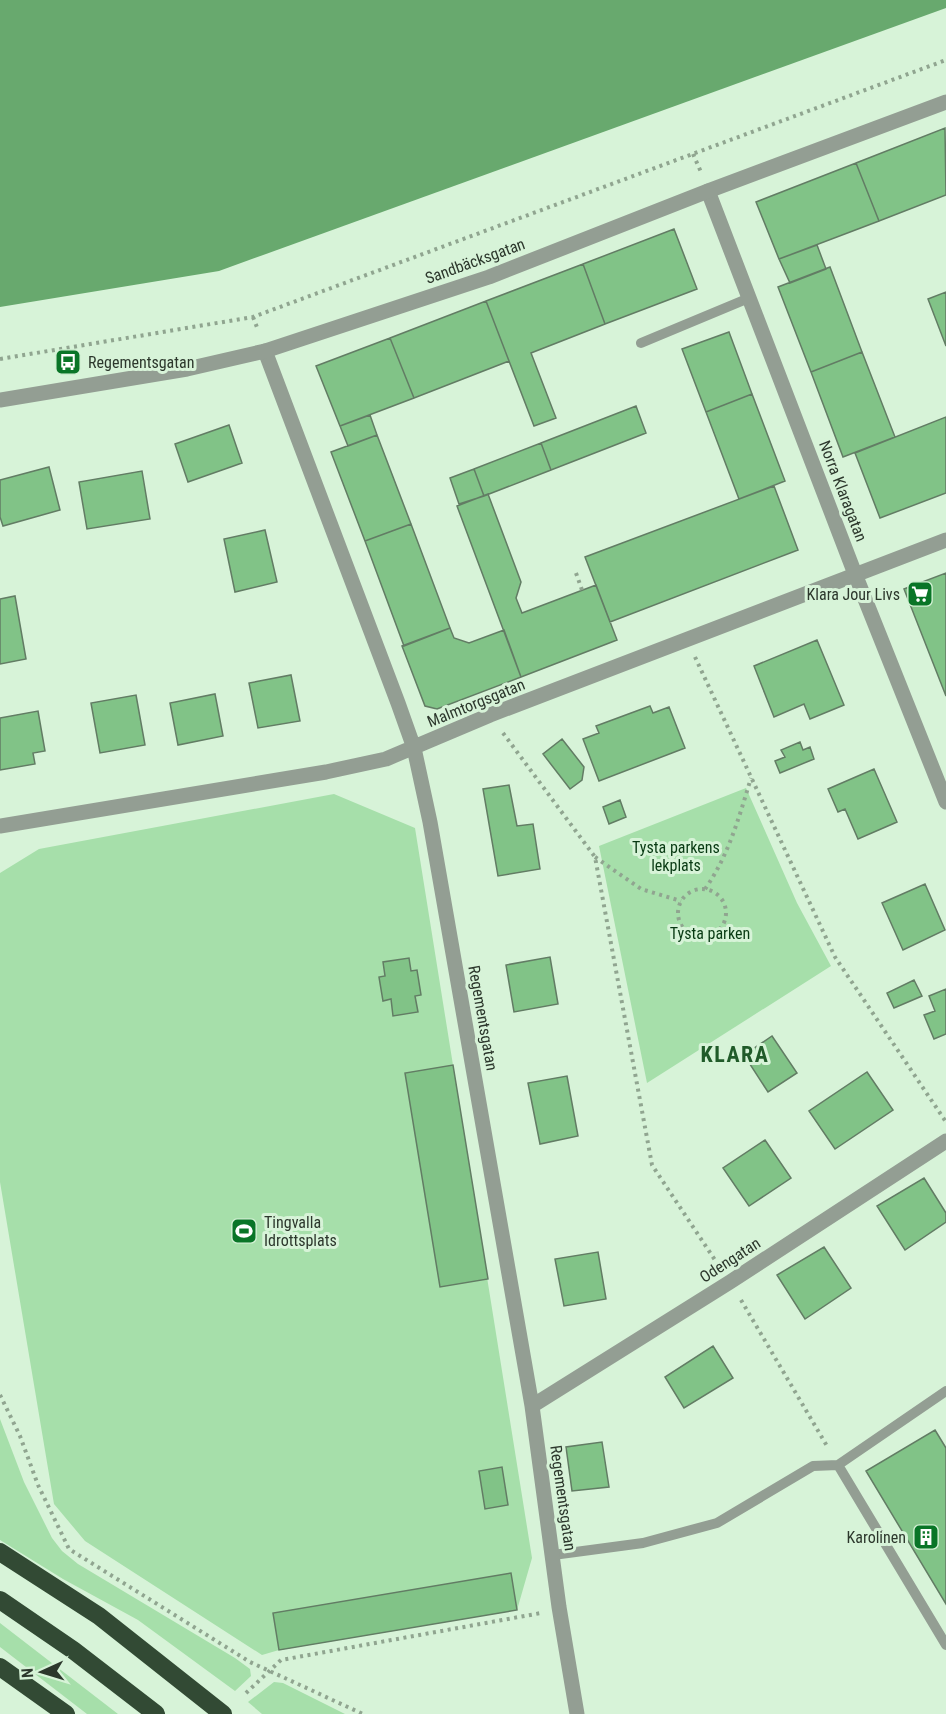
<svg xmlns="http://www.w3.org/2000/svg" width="946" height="1714" font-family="'Roboto Condensed',sans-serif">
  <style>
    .green { fill: #a6dfaa }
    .water { fill: #68a96e }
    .building { fill: #81c387; stroke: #627c64; stroke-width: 1.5 }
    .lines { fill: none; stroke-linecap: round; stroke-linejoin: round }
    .path { stroke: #90a590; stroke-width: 4; stroke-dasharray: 3 4.5; stroke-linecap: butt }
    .service { stroke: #939e93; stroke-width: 10 }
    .minor { stroke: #939e93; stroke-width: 15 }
    .tertiary { stroke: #939e93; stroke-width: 15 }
    .motorway { stroke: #324a34; stroke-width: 18 }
    .labels { text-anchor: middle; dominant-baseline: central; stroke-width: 6; stroke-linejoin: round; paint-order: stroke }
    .street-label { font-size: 16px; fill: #2c372c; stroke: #d7f3d8 }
    .poi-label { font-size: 16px; fill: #2c372c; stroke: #d7f3d8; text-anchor: start }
    .park-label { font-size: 16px; fill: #083a13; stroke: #d7f3d8 }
    .district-label { font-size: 22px; font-weight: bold; letter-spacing: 1.5px; fill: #205b29; stroke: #d7f3d8 }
  </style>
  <rect width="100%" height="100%" fill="#d7f3d8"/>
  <path class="green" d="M746 788 797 903 831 966 647 1083 599 846Z
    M334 794 415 828 532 1558 517 1610 279 1650 262 1655 85 1541 54 1504 0 1182V873L39 849Z
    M0 1419 24 1482 52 1538 62 1551 78 1564 235 1658 250 1669 251 1676 235 1691 138 1620 63 1579 0 1540Z
    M0 1623 118 1714H87L0 1647Z
    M274 1682 283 1683 345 1714H262L248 1702Z"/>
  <path class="water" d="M0 0H946V8L219 271 0 307Z"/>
  <path class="building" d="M945 128 946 195 879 221 856 163Z
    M856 163 879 221 779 259 756 202Z
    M674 229 697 289 605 324 583 264Z
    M817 245 826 269 790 283 779 259Z
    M583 264 605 324 531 353 556 418 534 426 486 301Z
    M830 267 862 352 811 372 778 287Z
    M946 292V346L928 299Z
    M486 301 509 361 414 398 390 338Z
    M729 332 752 394 706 412 682 349Z
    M390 338 414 398 340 426 316 366Z
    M862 352 895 437 843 457 811 372Z
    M752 394 785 481 739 499 706 412Z
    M636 406 646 433 551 470 541 443Z
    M370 415 377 435 348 446 340 426Z
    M946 417V493L880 518 855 453Z
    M229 425 242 463 188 482 175 444Z
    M377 435 411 524 365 541 331 452Z
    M541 443 551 470 484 496 474 469Z
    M49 467 60 510 3 526 0 517V480Z
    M474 469 484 496 459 504 450 478Z
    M142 471 150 519 87 529 79 482Z
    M774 486 798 550 610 622 585 557Z
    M488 494 521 582 516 598 522 613 596 585 617 640 521 677 457 506Z
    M411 524 450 628 404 646 365 541Z
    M265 530 277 582 235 592 224 539Z
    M946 573V696L904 589Z
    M15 596 26 659 0 664V599Z
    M450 628 454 638 469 643 504 630 521 677 437 709 425 706 402 646Z
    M817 640 844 705 810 719 804 704 774 717 754 666Z
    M291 675 300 721 258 728 249 683Z
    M215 694 223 736 178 745 170 703Z
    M136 695 145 745 100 753 91 703Z
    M650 706 653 713 669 707 685 748 599 781 583 739 599 733 596 726Z
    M38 711 45 751 33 753 35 764 0 770V718Z
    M562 739 584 767 582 780 570 789 543 754Z
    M800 742 803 750 810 747 814 759 780 773 775 761 785 757 781 750Z
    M874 769 897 822 858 839 845 809 838 812 828 789Z
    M509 785 517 826 533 824 540 869 498 876 483 789Z
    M620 800 626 817 609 824 603 807Z
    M925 884 945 930 903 950 882 903Z
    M550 957 558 1004 514 1012 506 965Z
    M409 958 411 971 417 970 421 995 415 996 418 1012 393 1016 391 999 383 1001 379 977 385 976 383 962Z
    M914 980 922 996 894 1008 887 993Z
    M946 989V1034L934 1039 924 1015 935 1011 929 996Z
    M772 1036 797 1073 768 1092 744 1055Z
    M453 1065 488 1279 440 1287 405 1073Z
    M867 1072 893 1110 835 1149 809 1111Z
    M567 1076 578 1136 540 1144 528 1083Z
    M765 1140 791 1178 749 1206 723 1168Z
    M924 1178 946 1213V1222L905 1250 877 1206Z
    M824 1247 851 1288 805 1319 777 1275Z
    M598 1252 606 1299 564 1306 555 1259Z
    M713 1346 733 1378 684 1408 665 1377Z
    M935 1430 946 1448V1604L866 1471Z
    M602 1442 609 1487 572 1491 566 1447Z
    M502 1467 508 1505 485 1509 479 1471Z
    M511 1573 517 1610 279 1650 273 1613Z"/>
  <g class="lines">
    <path class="path" d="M693 154 701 172
      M253 317 258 330
      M0 359 253 317 946 60
      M576 573 582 590
      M695 657 835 957 946 1122
      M503 733 595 857 652 1165 719 1266
      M595 857 641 889 681 901
      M705 889C729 855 739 817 751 778
      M678 913a24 24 0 1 1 48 0a24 24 0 1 1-48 0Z
      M741 1300 827 1446
      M0 1395 20 1436 38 1485 69 1549 250 1662 363 1714
      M246 1693 281 1660 541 1613"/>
    <path class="service" d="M641 343 749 298
      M838 1465 946 1645
      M553 1555 643 1543 717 1523 813 1466 838 1465 946 1391"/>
    <path class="minor" d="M708 191 855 574 946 802
      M265 351 398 703 414 748 430 822 532 1406 559 1607 577 1714
      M0 826 326 772 386 759 490 715 946 540
      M532 1406 730 1282 946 1141"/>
    <path class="tertiary" d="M0 400 187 369 265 351 489 277 708 191 946 102"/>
    <path class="motorway" d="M0 1552 99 1616 223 1714
      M0 1600 73 1650 156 1714
      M0 1667 66 1714"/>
  </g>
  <defs>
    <g id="bus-square" transform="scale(1.35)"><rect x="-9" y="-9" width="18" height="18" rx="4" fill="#097527" stroke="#d7f3d8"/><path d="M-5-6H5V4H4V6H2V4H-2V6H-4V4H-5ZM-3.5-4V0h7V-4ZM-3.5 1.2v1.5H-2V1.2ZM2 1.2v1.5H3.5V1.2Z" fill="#fff"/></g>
    <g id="supermarket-square" transform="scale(1.35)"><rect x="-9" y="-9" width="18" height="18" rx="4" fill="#097527" stroke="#d7f3d8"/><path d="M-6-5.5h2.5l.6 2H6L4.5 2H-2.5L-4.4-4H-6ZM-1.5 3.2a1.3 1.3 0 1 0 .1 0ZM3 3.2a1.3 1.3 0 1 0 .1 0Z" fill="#fff"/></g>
    <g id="stadium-square" transform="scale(1.35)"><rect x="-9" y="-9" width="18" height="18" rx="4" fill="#097527" stroke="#d7f3d8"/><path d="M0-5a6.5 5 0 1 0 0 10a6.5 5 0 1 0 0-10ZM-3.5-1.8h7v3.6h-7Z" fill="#fff"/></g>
    <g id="building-square" transform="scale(1.35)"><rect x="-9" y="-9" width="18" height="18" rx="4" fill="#097527" stroke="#d7f3d8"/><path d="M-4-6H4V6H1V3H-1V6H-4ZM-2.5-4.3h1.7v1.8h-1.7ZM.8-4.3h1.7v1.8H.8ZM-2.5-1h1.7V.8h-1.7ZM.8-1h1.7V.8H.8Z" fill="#fff"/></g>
  </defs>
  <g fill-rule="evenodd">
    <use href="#bus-square" x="68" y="362"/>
    <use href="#supermarket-square" x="920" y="594"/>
    <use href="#stadium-square" x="244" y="1231"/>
    <use href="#building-square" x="926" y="1537"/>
  </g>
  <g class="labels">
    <g class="street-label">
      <text transform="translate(475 261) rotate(-20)">Sandbäcksgatan</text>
      <text transform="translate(843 491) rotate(69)">Norra Klaragatan</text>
      <text transform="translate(476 703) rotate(-22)">Malmtorgsgatan</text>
      <text transform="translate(483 1018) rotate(80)">Regementsgatan</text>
      <text transform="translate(730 1260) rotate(-33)">Odengatan</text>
      <text transform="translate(563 1498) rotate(82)">Regementsgatan</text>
    </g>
    <g class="poi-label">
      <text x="88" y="362">Regementsgatan</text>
      <text x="900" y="594" text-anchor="end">Klara Jour Livs</text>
      <text x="264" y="1222">Tingvalla<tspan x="264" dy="18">Idrottsplats</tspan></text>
      <text x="906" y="1537" text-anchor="end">Karolinen</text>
    </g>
    <g class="park-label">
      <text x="676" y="847">Tysta parkens<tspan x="676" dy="18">lekplats</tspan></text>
      <text x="710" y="933">Tysta parken</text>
    </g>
    <g class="district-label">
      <text x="735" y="1054">KLARA</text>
    </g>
  </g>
  <g transform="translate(42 1672) rotate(266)" stroke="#d7f3d8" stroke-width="4.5" paint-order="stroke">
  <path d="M0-4.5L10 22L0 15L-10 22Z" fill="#2c372c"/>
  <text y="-9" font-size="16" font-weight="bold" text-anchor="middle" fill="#2c372c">N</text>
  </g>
</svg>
